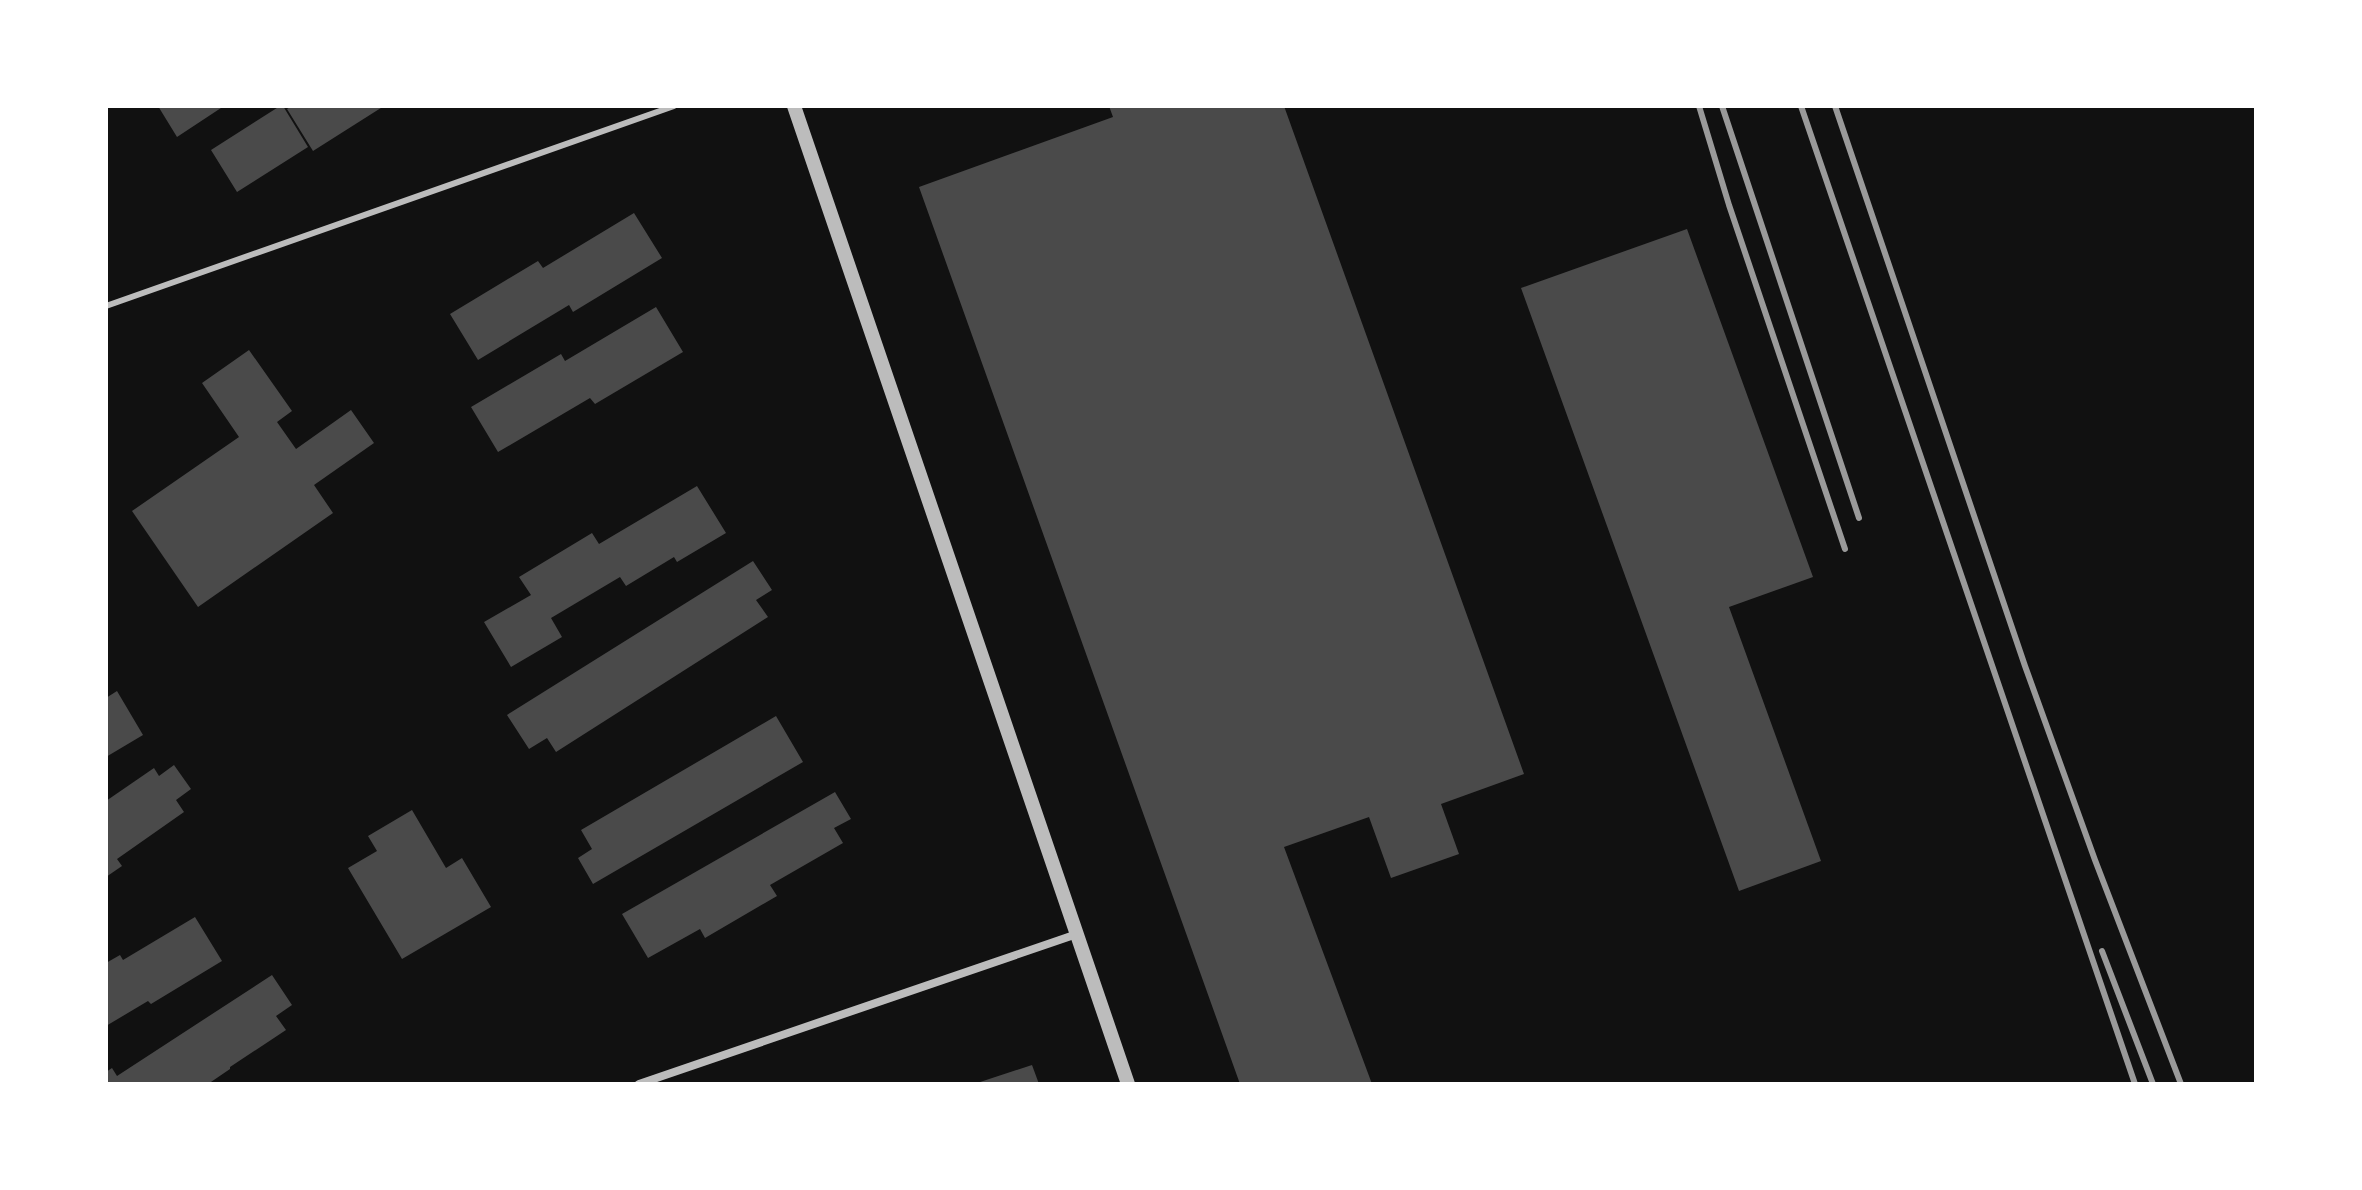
<svg xmlns="http://www.w3.org/2000/svg" width="2362" height="1190" font-family="Helvetica,sans-serif">
  <style>
    .building { fill: #4a4a4a }
    .lines { fill: none; stroke-linecap: round; stroke-linejoin: round }
    .service { stroke: #bcbcbc; stroke-width: 6 }
    .minor { stroke: #bcbcbc; stroke-width: 8 }
    .tertiary { stroke: #bcbcbc; stroke-width: 14 }
    .rail { stroke: #9a9a9a; stroke-width: 6 }
  </style>
  <rect width="100%" height="100%" fill="#111"/>
  <path class="building" d="M158 106H224L177 137Z
    M280 106H283L308 147 237 192 211 150Z
    M292 106H384L313 151 287 109Z
    M1109 106H1284L1524 774 1441 804 1459 854 1391 878 1369 817 1284 847 1372 1084H1240L919 187 1113 117Z
    M634 213 662 258 573 312 569 305 478 360 450 314 538 261 543 268Z
    M1687 229 1813 577 1729 607 1821 861 1739 891 1521 288Z
    M656 307 683 352 595 404 590 398 498 452 471 407 561 354 565 361Z
    M249 350 292 411 277 422 296 449 351 410 374 443 314 485 333 513 198 607 132 511 239 437 202 383Z
    M697 486 726 533 677 562 674 557 626 586 620 577 551 618 562 637 511 667 484 622 531 595 519 577 592 533 599 544Z
    M753 561 772 590 756 600 768 617 556 752 547 738 529 749 507 715Z
    M117 691 143 735 106 757V698Z
    M776 716 803 762 593 884 578 858 592 849 581 830Z
    M174 765 191 789 176 800 184 812 117 859 122 866 106 877V801L154 768 159 776Z
    M835 792 851 819 834 828 843 843 770 885 777 896 705 938 700 929 648 958 622 914Z
    M412 810 446 868 462 858 491 907 402 959 348 868 377 851 368 836Z
    M195 917 222 961 151 1004 148 1001 106 1026V963L120 955 123 960Z
    M272 975 292 1005 276 1016 286 1030 230 1067V1069L208 1084H106V1072L112 1068 117 1076Z
    M1032 1065 1039 1084H977V1083Z"/>
  <g class="lines">
    <path class="service" d="M106 306 674 106"/>
    <path class="minor" d="M639 1084 1077 934"/>
    <path class="tertiary" d="M794 106 1128 1084"/>
    <path class="rail" d="M1699 106 1729 205 1845 549
      M1722 106 1859 518
      M1801 106 2135 1084
      M1835 106 2025 666 2095 860 2181 1084
      M2102 951 2153 1084"/>
  </g>
  <rect width="2362" height="1190" fill="none" stroke="#ffffff" stroke-width="216"/>
</svg>
